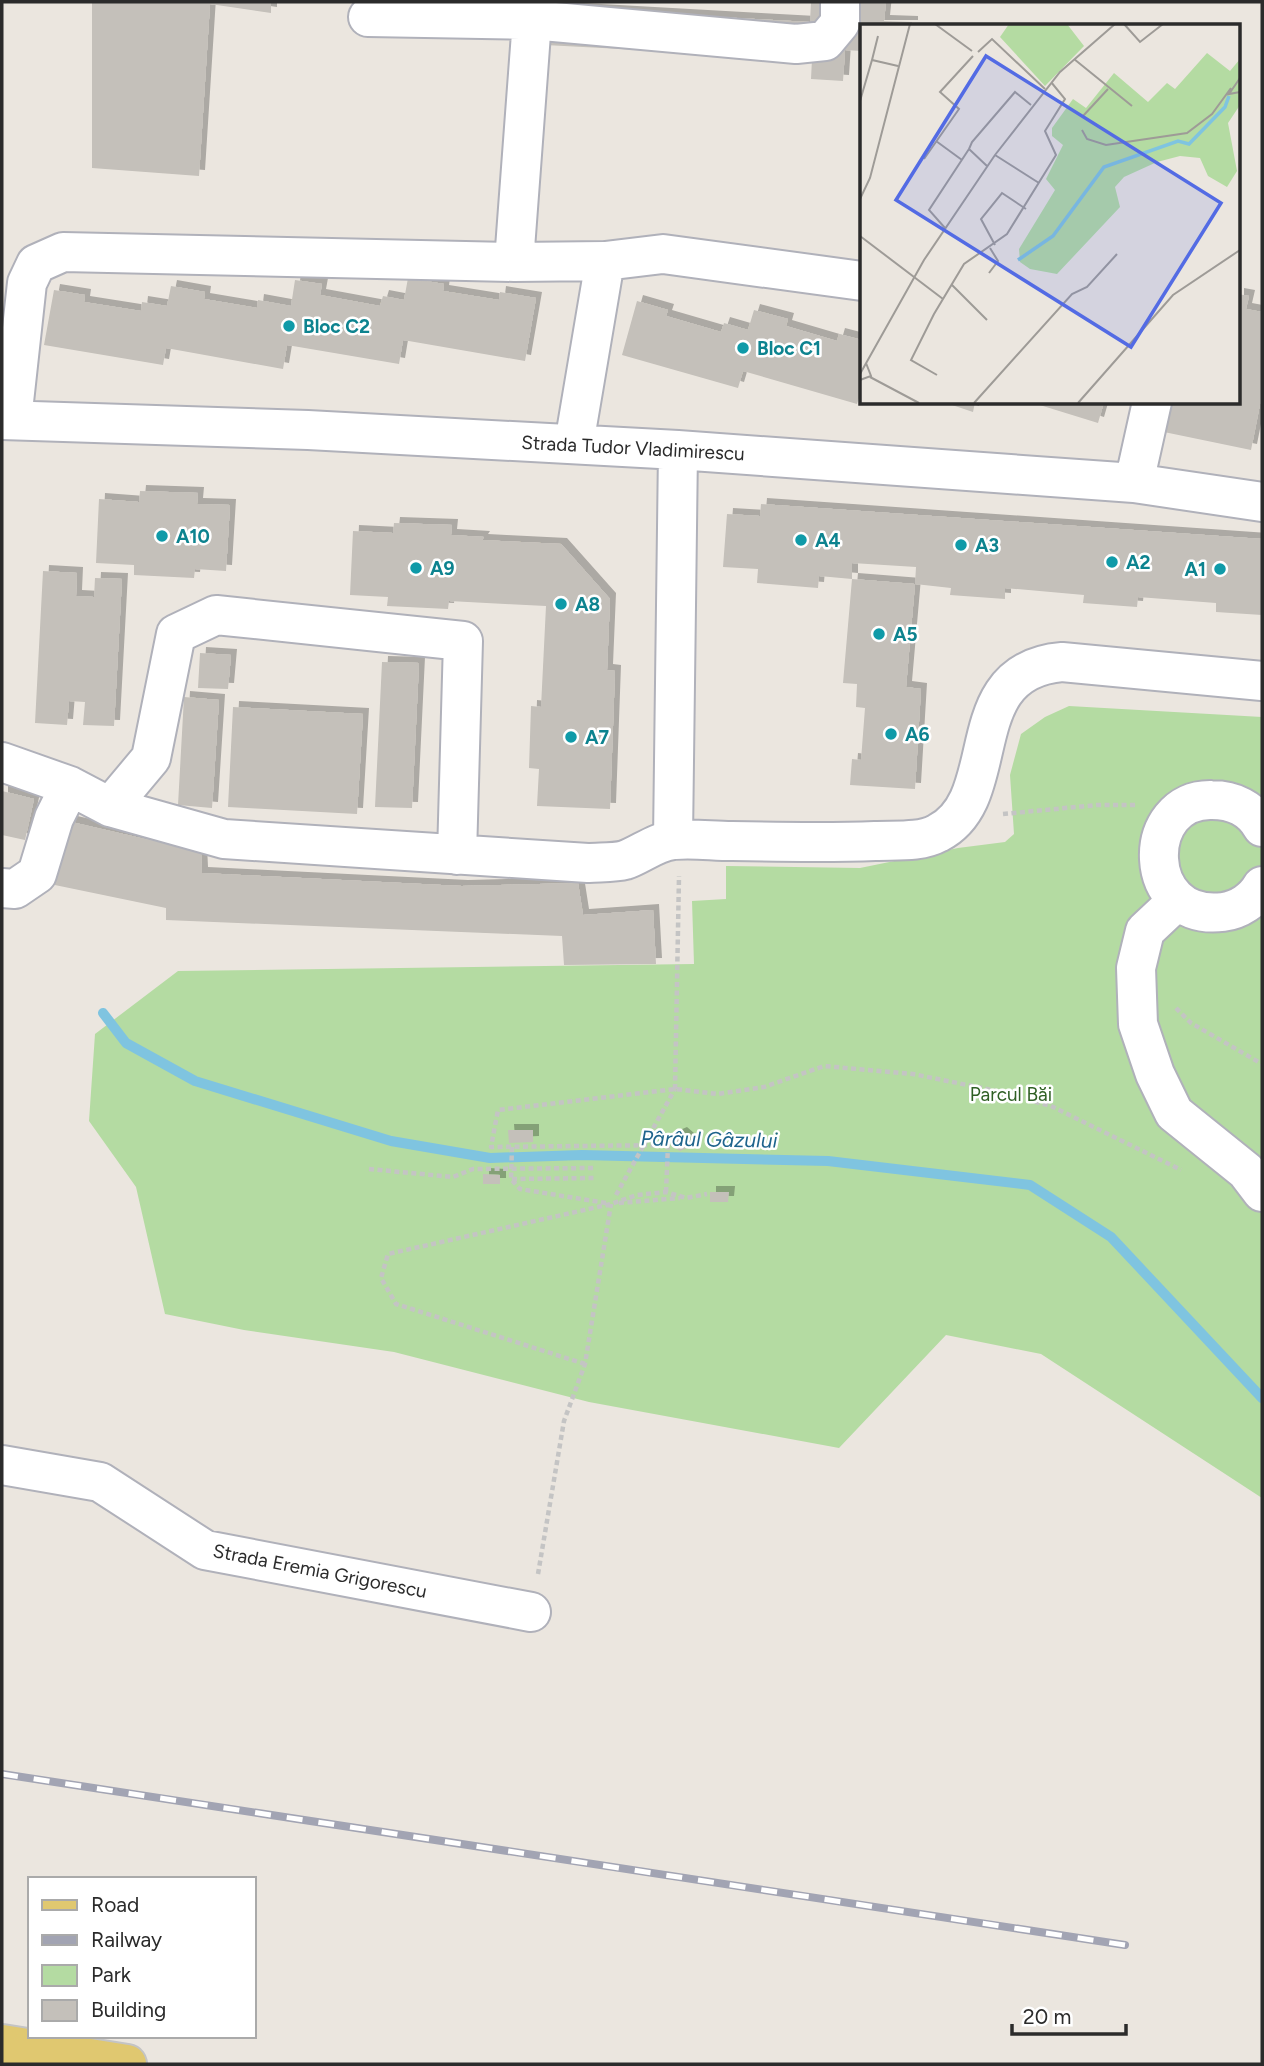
<svg xmlns="http://www.w3.org/2000/svg" width="1264" height="2066" font-family="Figtree,sans-serif">
  <style>
    .green { fill: #b4dba2 }
    .lines { fill: none; stroke-linecap: round; stroke-linejoin: round }
    .stream { stroke: #7fc4e0; stroke-width: 10 }
    .building { fill: #c4c0ba; fill-rule: evenodd; filter: url(#shadow) }
    .minor-casing { stroke: #b0b1ba; stroke-width: 42 }
    .major-casing { stroke: #c4c4c4; stroke-width: 42 }
    .path { stroke: #c4c4c4; stroke-width: 4.5; stroke-dasharray: 5 3.5; stroke-linecap: butt }
    .minor { stroke: #fff; stroke-width: 38 }
    .major { stroke: #e0c870; stroke-width: 38 }
    .rail-casing { stroke: #a2a4b3; stroke-width: 8 }
    .rail { stroke: #fff; stroke-width: 5; stroke-dasharray: 16; stroke-linecap: butt }
    .path-bridge { stroke: #c4c4c4; stroke-width: 4.5; stroke-dasharray: 5 3.5; stroke-linecap: butt }
    .culture-dot { fill: #0f9aa8; stroke: #fff; stroke-width: 2.5 }
    .labels { text-anchor: middle; dominant-baseline: central; stroke-width: 5; stroke-linejoin: round; paint-order: stroke }
    .culture-label { font-size: 19px; font-weight: bold; fill: #0d838f; stroke: #fff; text-anchor: start }
    .street-label { font-size: 19px; fill: #2b2b2b; stroke: #fff }
    .park-label { font-size: 19px; fill: #2f6024; stroke: #fff }
    .water-label { font-size: 21px; font-style: italic; fill: #1e648c; stroke: #fff }
    .inset-river { fill: none; stroke: #7fc4e0; stroke-width: 3.5 }
    .inset-road { fill: none; stroke: #9e9b97; stroke-width: 2 }
    .view { fill: #536be4; fill-opacity: 0.15; stroke: #536be4; stroke-width: 3.5 }
    .inset-edge { fill: none; stroke: #2b2b2b; stroke-width: 3.5 }
  </style>
  <defs>
    <filter id="shadow"><feDropShadow dx="6" dy="-6" stdDeviation="0" flood-color="#0004"/></filter>
  </defs>
  <rect width="100%" height="100%" fill="#ebe6df"/>
  <path class="green" d="M1069 706 1262 717V1498L1041 1354 946 1335 839 1448 589 1402 394 1352 244 1330 165 1314 136 1187 89 1121 95 1034 178 971 694 964 692 901 726 899V866L860 868 958 848 1005 842 1014 834 1010 775 1021 734 1045 717Z"/>
  <g class="lines">
    <path class="stream" d="M103 1013 126 1043 195 1081 391 1141 490 1158 582 1155 828 1161 1030 1185 1111 1237 1262 1398"/>
  </g>
  <path class="building" d="M92 2H271V13L210 4 199 176 92 168Z
    M811 2H886L884 21 912 22V26H862V51L845 50 843 81 811 79 812 59 545 45 560 8 810 22Z
    M408 278 444 284 443 291 499 300 500 292 536 298 525 361 403 340 399 364 287 345 283 369 166 348 163 365 44 345 54 290 85 295 84 302 141 311 142 302 167 306 171 286 205 292 204 299 257 308 258 300 291 306 295 280 322 284 320 295 380 306 383 296 404 300Z
    M1238 294 1249 296 1246 309 1262 312V394L1251 450 1164 432 1170 402H1238Z
    M637 301 668 310 666 316 721 332 724 323 748 330 754 310 788 319 786 326 837 341 839 334 862 340V389L857 404 743 371 738 388 622 355Z
    M943 402H975L973 412Z
    M1030 402H1104L1098 423Z
    M140 491 198 493 197 504 230 505 226 571 195 569 194 578 134 575V565L96 563 99 499 139 502Z
    M761 504 1262 539V615L1216 612V603L1138 597 1137 607 1083 603 1084 595 1005 588V599L950 595 951 588 915 584 906 687 921 689 915 789 850 785 852 759 861 760 865 708 856 707 857 684 843 683 852 579 819 576 818 588 757 583 758 569 723 567 727 514 760 516ZM852 563 916 567 915 584 852 579Z
    M394 523 452 525 451 535 484 537 482 540 561 544 610 599 607 670 615 671 610 809 537 806 539 769 529 768 531 706 541 707 546 606 449 601 448 609 387 606 388 597 350 595 353 531 393 533Z
    M43 571 77 573 76 596 94 597 95 578 122 579 114 726 83 725 85 702 69 701 67 725 35 723Z
    M200 653 231 655 228 689 198 688Z
    M382 662 419 663 412 808 375 807Z
    M184 697 219 700 212 808 178 805Z
    M233 707 363 714 357 814 228 807Z
    M2 791 34 799 25 840 2 835Z
    M67 821 201 852 202 873 462 886 578 883 583 915 653 910 656 964 564 965 562 936 166 920V908L50 884Z
    M508 1130H533V1142L509 1143Z
    M681 1133 688 1139 687 1148 680 1151 672 1146 674 1136Z
    M483 1174 500 1175V1184H483Z
    M710 1192H729L728 1202H710Z"/>
  <g class="lines">
    <g class="minor-casing">
      <path id="minor" d="M368 17 532 20 796 44 825 41 840 23V2
        M514 262 532 20
        M2 420 308 430 678 450 1134 483 1262 502
        M12 420 27 283 36 264 63 252 514 262 605 261
        M574 444 605 261 663 254 862 281
        M1134 483 1152 402
        M2 762 70 786 110 807 224 839 588 863C599 862 614 863 625 860 640 855 657 841 674 840 692 838 713 841 732 841 780 842 828 843 875 841 895 840 920 843 938 833 1007 798 956 671 1062 662L1262 681
        M110 807 151 758 176 634 216 615 463 641 457 855
        M1262 827C1252 809 1233 800 1212 800 1139 798 1140 922 1223 912 1239 910 1254 900 1262 886
        M673 839 678 450
        M2 888 15 889 37 874 54 818 70 786
        M1178 900 1145 931 1136 968 1138 1024 1155 1074 1174 1113 1246 1171 1262 1192
        M2 1465 100 1482 205 1550 531 1612"/>
    </g>
    <g class="major-casing">
      <path id="major" d="M2 2044 127 2064"/>
    </g>
    <path class="path" d="M1003 814 1097 805H1137
      M1176 1008 1191 1023 1262 1064
      M675 1089 679 876
      M512 1147 511 1179 520 1189 606 1203
      M369 1169 453 1177 473 1169 594 1168
      M512 1179 594 1178
      M666 1192 668 1145 491 1147 498 1110 675 1089 718 1094 764 1087 824 1066 913 1074 992 1090 1051 1106 1181 1170
      M619 1203 680 1198
      M585 1364 396 1304 381 1278 388 1254 611 1204 637 1195 666 1192 686 1198 707 1194
      M538 1574 564 1421 585 1364 611 1204"/>
    <use href="#minor" class="minor"/>
    <use href="#major" class="major"/>
    <g class="rail-casing">
      <path id="rail" d="M2 1774 1125 1945"/>
    </g>
    <use href="#rail" class="rail"/>
    <path class="path-bridge" d="M616 1195 675 1089"/>
  </g>
  <g class="culture-dot">
    <circle cx="289" cy="326" r="7"/>
    <circle cx="743" cy="348" r="7"/>
    <circle cx="162" cy="536" r="7"/>
    <circle cx="801" cy="540" r="7"/>
    <circle cx="961" cy="545" r="7"/>
    <circle cx="1112" cy="562" r="7"/>
    <circle cx="416" cy="568" r="7"/>
    <circle cx="1220" cy="569" r="7"/>
    <circle cx="561" cy="604" r="7"/>
    <circle cx="879" cy="634" r="7"/>
    <circle cx="891" cy="734" r="7"/>
    <circle cx="571" cy="737" r="7"/>
  </g>
  <g class="labels">
    <g class="culture-label">
      <text x="303" y="326">Bloc C2</text>
      <text x="757" y="348">Bloc C1</text>
      <text x="176" y="536">A10</text>
      <text x="815" y="540">A4</text>
      <text x="975" y="545">A3</text>
      <text x="1126" y="562">A2</text>
      <text x="430" y="568">A9</text>
      <text x="1206" y="569" text-anchor="end">A1</text>
      <text x="575" y="604">A8</text>
      <text x="893" y="634">A5</text>
      <text x="905" y="734">A6</text>
      <text x="585" y="737">A7</text>
    </g>
    <g class="street-label">
      <text transform="translate(633 448) rotate(3)">Strada Tudor Vladimirescu</text>
      <text transform="translate(320 1571) rotate(11)">Strada Eremia Grigorescu</text>
    </g>
    <g class="park-label">
      <text x="1011" y="1094">Parcul Băi</text>
    </g>
    <g class="water-label">
      <text transform="translate(709 1139) rotate(1)">Pârâul Gâzului</text>
    </g>
  </g>
  <g transform="translate(860 24)">
    <rect width="380" height="380" fill="#ebe6df"/>
    <path d="M149 0H207L224 22 185 62 140 13ZM347 29 370 47 380 35V81L368 99 377 147 367 163 348 152 340 134 320 132 297 138 264 153 255 163 260 183 197 250 170 245 160 238 159 225 195 166 186 155 203 121 192 112V104L213 75 226 84 254 49 288 78 307 59 315 65Z" fill="#b4dba2"/>
    <path class="inset-river" d="M158 236 193 212 244 143 318 117 329 120 365 83 369 72"/>
    <path class="inset-road" d="M75 0 112 27M264 0 280 18 303 0M118 28 132 15 185 65M214 35 272 82M12 36 18 12M380 54 369 70 380 68M0 77 12 36 38 42M223 92 248 65M222 106 227 115 246 121 327 109 352 90 371 64M76 117 102 136M135 131 179 159M64 135 99 85 80 68 113 32M127 142 109 125 112 118 155 68 171 81M0 175 10 154 50 0M85 204 69 186 109 125M0 212 83 275M135 221 121 195 142 169 166 185M129 249 138 237 130 224M92 261 127 296M0 350 64 236 135 131 200 48 255 0M77 351 51 336 74 290 104 240 147 210 196 131 185 107 205 75 191 58M10 353 59 379M0 356 11 352 6 339M114 379 212 270 227 263 257 230M218 379 313 271 380 226"/>
    <path class="view" d="M126 32 361 179 271 323 36 176Z"/>
    <rect width="380" height="380" class="inset-edge"/>
  </g>
  <rect width="1264" height="2066" fill="none" stroke="#2b2b2b" stroke-width="7"/>
  <rect x="28" y="1877" width="228" height="161" fill="#ffffff" stroke="#aaaaaa" stroke-width="2"/>
  <rect x="42" y="1900" width="35" height="10" fill="#e0c870" stroke="#aaaaaa" stroke-width="2"/>
  <text x="91" y="1912" font-size="21" fill="#2b2b2b">Road</text>
  <rect x="42" y="1935" width="35" height="10" fill="#a2a4b3" stroke="#aaaaaa" stroke-width="2"/>
  <text x="91" y="1947" font-size="21" fill="#2b2b2b">Railway</text>
  <rect x="42" y="1965" width="35" height="21" fill="#b4dba2" stroke="#aaaaaa" stroke-width="2"/>
  <text x="91" y="1982" font-size="21" fill="#2b2b2b">Park</text>
  <rect x="42" y="2000" width="35" height="21" fill="#c4c0ba" stroke="#aaaaaa" stroke-width="2"/>
  <text x="91" y="2017" font-size="21" fill="#2b2b2b">Building</text>
  <path d="M1012 2024v10h114v-10" fill="none" stroke="#2b2b2b" stroke-width="3.5"/>
  <text x="1023" y="2024" font-size="21" fill="#2b2b2b" stroke="#ffffff" stroke-width="5" paint-order="stroke">20 m</text>
</svg>
